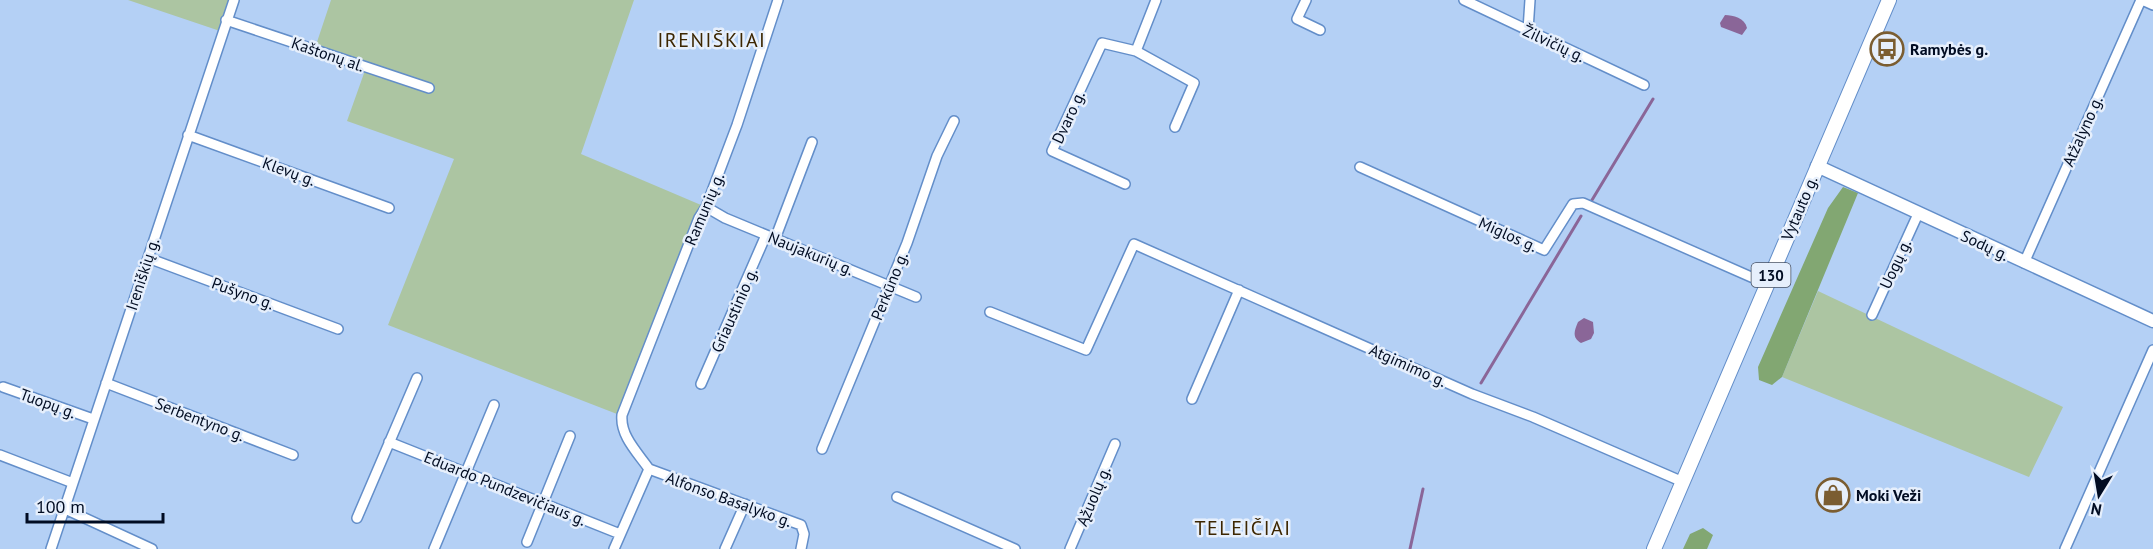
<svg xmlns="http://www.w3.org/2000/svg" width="2153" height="549" font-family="'PT Sans',sans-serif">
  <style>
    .green { fill: #acc5a2 }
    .forest { fill: #82a772 }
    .water { fill: #8a6698 }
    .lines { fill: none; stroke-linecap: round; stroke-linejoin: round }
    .stream { stroke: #8a6698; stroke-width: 3 }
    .minor-casing { stroke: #638ec9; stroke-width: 12 }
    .secondary-casing { stroke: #638ec9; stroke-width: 15 }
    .primary-casing { stroke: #638ec9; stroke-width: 16 }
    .minor { stroke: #fff; stroke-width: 9 }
    .secondary { stroke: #fff; stroke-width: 12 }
    .primary { stroke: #fff; stroke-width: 14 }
    .labels { text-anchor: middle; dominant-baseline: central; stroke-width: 5; stroke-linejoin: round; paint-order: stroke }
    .shield { fill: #e6effc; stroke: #465063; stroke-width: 1.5 }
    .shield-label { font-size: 15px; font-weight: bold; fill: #010c22 }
    .street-label { font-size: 16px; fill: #010c22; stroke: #e6effc }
    .poi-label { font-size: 16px; font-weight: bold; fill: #010c22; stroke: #e6effc; text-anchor: start }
    .quarter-label { font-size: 20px; letter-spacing: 1.5px; fill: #3c2601; stroke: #e6effc }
  </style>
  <rect width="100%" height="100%" fill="#b4d0f5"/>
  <path class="green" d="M128 0H231L220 31Z
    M331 0H634L581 154 701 205 617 414 388 325 454 159 347 121 368 62 316 45Z
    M1818 291 2063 407 2029 477 1782 377Z"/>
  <path class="forest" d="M1843 187 1858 193 1782 377 1772 385 1759 380 1758 367 1828 208Z
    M1703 528 1713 535 1707 549H1683L1690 534Z"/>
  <path class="water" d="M1725 15C1733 15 1745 18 1747 28L1742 35 1721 27 1720 23Z
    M1584 318 1593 322 1594 333 1591 339 1581 343C1572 338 1574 331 1578 322Z"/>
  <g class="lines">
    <path class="stream" d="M1592 200 1653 99
      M1481 383 1581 216
      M1410 549 1423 489"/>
    <g class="minor-casing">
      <path id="minor" d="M1306 0 1297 19 1320 30
        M1464 0 1644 85
        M2142 0 2153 5
        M226 20 429 88
        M1528 30 1530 0
        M1136 51 1194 83 1175 127
        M188 135 389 208
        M1360 167 1544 250 1573 204 1583 203 1767 284
        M1125 184 1052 151 1102 43 1136 51 1156 0
        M706 207 725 218 916 297
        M775 239 812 142
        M148 258 338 329
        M2024 263 2141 0
        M990 312 1086 350 1134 244 1472 394 1533 417 1683 482
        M1872 315 1918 214
        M106 383 293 455
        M701 384 766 235
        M3 387 93 419
        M1192 399 1239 290
        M389 442 620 534
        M822 449 907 243 937 156 954 121
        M0 455 73 483
        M649 469 801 525 804 534 801 549
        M897 497 1015 549
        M65 509 152 549
        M357 518 417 378
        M527 542 570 436
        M51 549 234 0
        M434 549 494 405
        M614 549 649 469C638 453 620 436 622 415L699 218 706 207 737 125 778 0
        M725 549 745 504
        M1070 549 1115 444
        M2065 549 2153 350"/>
    </g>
    <g class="secondary-casing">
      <path id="secondary" d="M1817 166 2153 321"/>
    </g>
    <g class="primary-casing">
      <path id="primary" d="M1654 549 1889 0"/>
    </g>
    <use href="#minor" class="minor"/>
    <use href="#secondary" class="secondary"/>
    <use href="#primary" class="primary"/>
  </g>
  <defs>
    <g id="bus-ring" transform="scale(1.725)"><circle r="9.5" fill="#e6effc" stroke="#7b5d31" stroke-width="1.5"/><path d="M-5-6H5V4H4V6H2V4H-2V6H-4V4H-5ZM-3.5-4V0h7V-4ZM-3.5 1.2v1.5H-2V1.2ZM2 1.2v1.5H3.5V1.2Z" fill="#7b5d31"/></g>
    <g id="shop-ring" transform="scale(1.725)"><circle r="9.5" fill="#e6effc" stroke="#7b5d31" stroke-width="1.5"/><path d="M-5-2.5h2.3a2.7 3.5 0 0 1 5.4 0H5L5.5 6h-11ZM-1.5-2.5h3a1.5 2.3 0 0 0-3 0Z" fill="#7b5d31"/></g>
  </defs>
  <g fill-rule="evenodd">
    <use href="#bus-ring" x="1887" y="49"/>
    <use href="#shop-ring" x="1833" y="495"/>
  </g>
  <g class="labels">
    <rect class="shield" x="1751.5" y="263" width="39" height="24" rx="4.5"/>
    <g class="shield-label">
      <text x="1771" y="275">130</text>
    </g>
    <g class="street-label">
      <text transform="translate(1554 43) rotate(25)">Žilvičių g.</text>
      <text transform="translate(328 54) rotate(19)">Kaštonų al.</text>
      <text transform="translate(1068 117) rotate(-65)">Dvaro g.</text>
      <text transform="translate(2082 131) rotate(-66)">Atžalyno g.</text>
      <text transform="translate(289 171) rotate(20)">Klevų g.</text>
      <text transform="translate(1799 208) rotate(-67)">Vytauto g.</text>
      <text transform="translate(704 209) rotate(-67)">Ramunių g.</text>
      <text transform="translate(1508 234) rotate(24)">Miglos g.</text>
      <text transform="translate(1985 245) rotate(25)">Sodų g.</text>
      <text transform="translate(811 253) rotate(22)">Naujakurių g.</text>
      <text transform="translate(1895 264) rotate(-65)">Uogų g.</text>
      <text transform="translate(142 274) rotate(-72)">Ireniškių g.</text>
      <text transform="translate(889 286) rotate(-68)">Perkūno g.</text>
      <text transform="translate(243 293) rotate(20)">Pušyno g.</text>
      <text transform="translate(734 310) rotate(-66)">Griaustinio g.</text>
      <text transform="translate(1408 365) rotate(24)">Atgimimo g.</text>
      <text transform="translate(48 403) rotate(20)">Tuopų g.</text>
      <text transform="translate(200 419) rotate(21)">Serbentyno g.</text>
      <text transform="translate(505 488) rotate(22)">Eduardo Pundzevičiaus g.</text>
      <text transform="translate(1093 496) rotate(-67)">Ąžuolų g.</text>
      <text transform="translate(729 499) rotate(20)">Alfonso Basalyko g.</text>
    </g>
    <g class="poi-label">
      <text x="1910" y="49">Ramybės g.</text>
      <text x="1856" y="495">Moki Veži</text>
    </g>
    <g class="quarter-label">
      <text x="712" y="40">IRENIŠKIAI</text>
      <text x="1243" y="528">TELEIČIAI</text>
    </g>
  </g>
  <g transform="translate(2099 495) rotate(191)" stroke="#e6effc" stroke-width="4.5" paint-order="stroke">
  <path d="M0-4.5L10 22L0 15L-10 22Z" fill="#010c22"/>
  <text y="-9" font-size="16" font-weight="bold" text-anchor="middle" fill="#010c22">N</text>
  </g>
  <path d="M27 513v9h136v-9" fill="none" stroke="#010c22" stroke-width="3"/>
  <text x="36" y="513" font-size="18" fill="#010c22" stroke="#e6effc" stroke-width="4.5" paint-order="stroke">100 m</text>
</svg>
